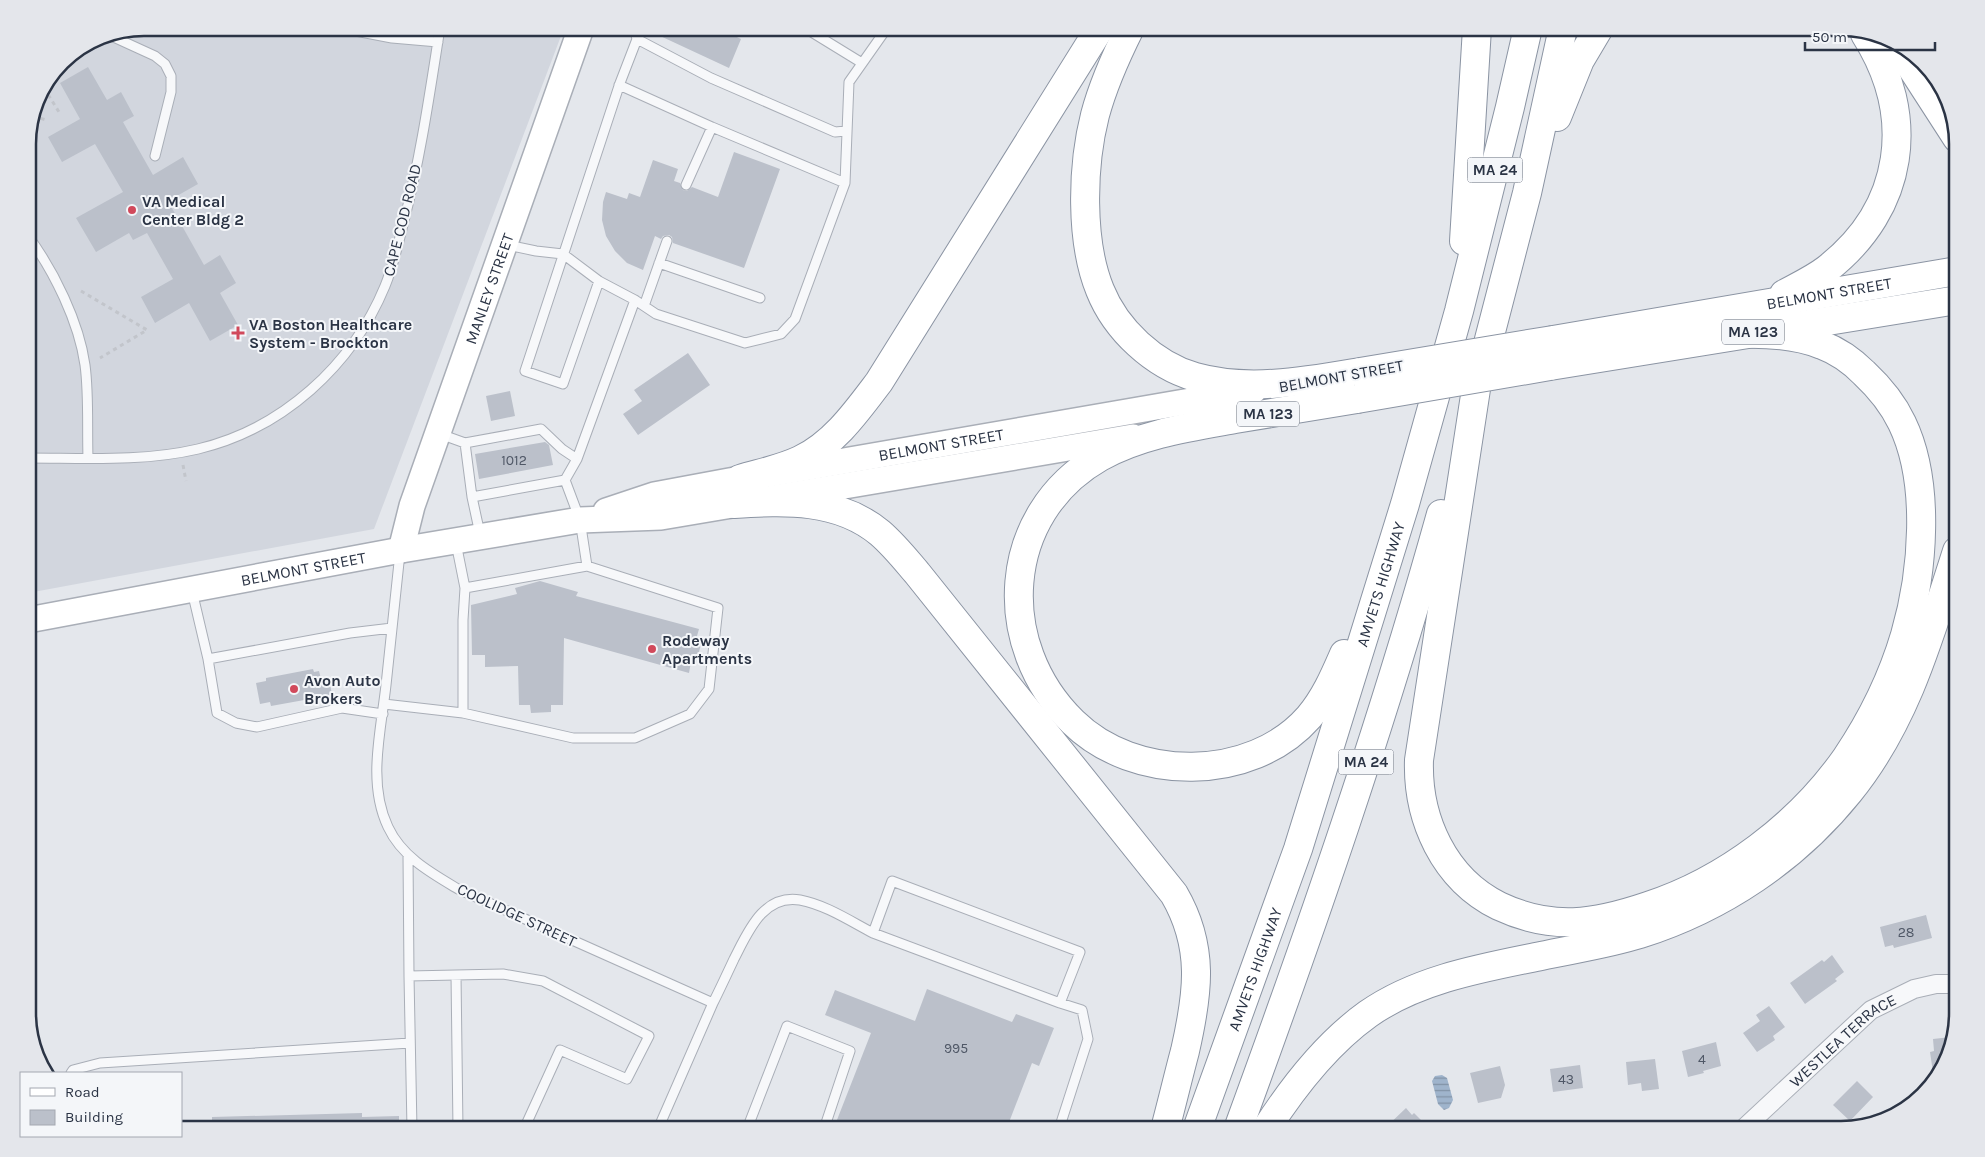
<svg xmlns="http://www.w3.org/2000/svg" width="1985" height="1157" font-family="Karla,sans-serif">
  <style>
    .built { fill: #d2d6de }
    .water { fill: url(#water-rules) }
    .building { fill: #bbc0ca }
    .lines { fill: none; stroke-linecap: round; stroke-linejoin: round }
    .lane-casing { stroke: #a9aeb7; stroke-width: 11 }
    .street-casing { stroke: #a9aeb7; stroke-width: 20 }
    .secondary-casing { stroke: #a9aeb7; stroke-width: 28 }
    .highway-casing { stroke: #8b94a3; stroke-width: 30 }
    .path { stroke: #c2c5cb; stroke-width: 3; stroke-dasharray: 4 4; stroke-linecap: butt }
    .lane { stroke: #f7f8fa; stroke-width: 9 }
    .street { stroke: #f7f8fa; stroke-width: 18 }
    .secondary { stroke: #fff; stroke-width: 25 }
    .highway { stroke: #fff; stroke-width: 28 }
    .highway-bridge-casing { stroke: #8b94a3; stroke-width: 30; stroke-linecap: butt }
    .highway-bridge { stroke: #fff; stroke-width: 28 }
    .poi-dot { fill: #d1495b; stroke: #f4f6f9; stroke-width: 2 }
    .labels { text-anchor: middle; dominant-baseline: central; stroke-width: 4; stroke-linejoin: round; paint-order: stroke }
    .number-label { font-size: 14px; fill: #4f5766 }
    .shield { fill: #f4f6f9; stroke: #676e7b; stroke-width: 1 }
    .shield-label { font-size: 15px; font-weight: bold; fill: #2b3445 }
    .poi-label { font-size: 16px; font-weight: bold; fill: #2b3445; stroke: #f4f6f9; text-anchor: start }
    .street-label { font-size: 16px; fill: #2b3445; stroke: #f4f6f9 }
    .rim { fill: none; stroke: #2b3445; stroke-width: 2.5 }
  </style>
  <defs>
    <pattern id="water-rules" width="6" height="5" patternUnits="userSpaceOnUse" patternTransform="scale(1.25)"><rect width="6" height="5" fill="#9fb4cc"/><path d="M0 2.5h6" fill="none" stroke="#8293a7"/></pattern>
  </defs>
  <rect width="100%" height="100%" fill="#e4e7ec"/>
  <path class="built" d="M145 28H564L374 529 28 593V137L37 100 62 62 100 36Z"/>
  <path class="water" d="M1442 1075 1447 1078 1453 1100 1449 1108 1444 1110 1438 1104 1432 1081 1435 1076Z"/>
  <path class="building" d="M643 28H718L741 39 729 68Z
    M88 67 107 100 121 92 134 116 123 122 153 175 183 157 198 184 168 201 204 265 220 255 236 283 220 293 238 325 210 341 189 303 155 323 141 297 173 279 147 233 133 240 129 233 96 252 76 218 123 192 95 144 62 162 48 137 80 119 60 83Z
    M734 152 780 169 744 268 673 243 672 237 669 235 663 236 661 239 655 236 643 270 627 263 615 251 606 236 602 220 603 202 606 192 627 199 629 193 640 197 653 160 678 169 674 181 680 183 683 190 687 191 692 187 718 197Z
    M688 353 710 385 638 435 623 414 642 401 634 390Z
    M510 391 515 416 491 421 486 396Z
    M545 442 549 445 553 465 479 479 475 454Z
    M540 581 578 592 576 596 699 629 695 643 701 644 696 664 691 662 689 673 564 638 563 705H551V712L531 713 530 705H519L518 666 485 667V655H472L471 605 517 594 515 588Z
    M313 669 314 672 319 671 321 679 329 678 332 695 271 706 270 702 260 704 256 683 266 681V678Z
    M1926 915 1932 938 1894 948 1893 945 1885 947 1880 927Z
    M1832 955 1844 972 1835 979 1837 981 1805 1004 1790 983 1822 960 1824 962Z
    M927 989 1012 1022 1016 1014 1054 1028 1039 1066 1032 1063 1006 1130H847L835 1125 871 1033 825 1015 835 990 915 1021Z
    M1769 1006 1785 1027 1773 1036 1775 1040 1757 1052 1743 1033 1760 1021 1756 1015Z
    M1951 1037 1942 1071 1934 1079 1930 1052 1934 1051 1933 1039Z
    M1716 1042 1721 1066 1703 1071 1704 1073 1688 1077 1682 1051Z
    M1655 1059 1659 1089 1642 1091 1641 1083 1628 1085 1626 1062Z
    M1580 1065 1583 1088 1553 1092 1550 1069Z
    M1500 1066 1505 1085 1501 1098 1478 1103 1470 1073Z
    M1857 1081 1873 1097 1850 1121 1833 1105Z
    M1406 1108 1412 1115 1414 1113 1431 1130H1383Z
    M362 1113V1117L399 1116V1130H212V1117Z"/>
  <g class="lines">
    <g class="lane-casing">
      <path id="lane" d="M340 28 392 38 438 42
        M634 28 637 39 711 78 835 132 846 131
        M805 28 862 63
        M109 35 155 56 165 64 171 76V92L155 156
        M619 85 712 127 845 183
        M686 185 712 127
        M28 236C54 271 79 322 85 365 89 395 87 427 88 458
        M507 245 536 251 563 254 599 281 635 300 656 314 745 343 781 334 795 319 845 183 849 82 887 28
        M659 263 760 298
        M599 281 563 384 525 371 620 83 637 39
        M644 306 667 241
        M440 434 465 443 472 497 480 534
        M465 443 541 429 562 449 577 459
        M28 458C84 458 143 462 198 449 282 429 352 366 385 286 394 264 399 241 405 217 421 155 430 91 440 28
        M472 497 565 480
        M456 543 465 588 463 620V713L573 738H635L690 714 709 689 718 608 587 566 465 588
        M400 553C395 597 391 641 386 685 381 731 367 783 388 827 402 857 431 873 458 889L713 1003C720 989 727 974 734 959 748 932 763 894 800 900 826 905 850 921 873 933
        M587 566 580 520 565 480 577 459 635 300
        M192 591 208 659 217 713 236 723 257 727 342 708 383 714
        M208 659 350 633 392 628
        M384 704 463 713
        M28 819H29
        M408 855 409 976 503 974 543 981 649 1036 627 1079 560 1050 524 1129
        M456 975 458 1129
        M409 976 412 1129
        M71 1073 73 1070 100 1063 410 1043
        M658 1129 713 1003
        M747 1129 787 1026 850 1051 824 1129
        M1059 1129 1088 1039 1082 1010 1060 1003 873 933 892 881 1080 952 1060 1003"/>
    </g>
    <g class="street-casing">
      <g id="street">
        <path id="s1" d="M1743 1129 1871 1010 1914 989 1936 984H1957"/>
      </g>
    </g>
    <g class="secondary-casing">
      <g id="secondary">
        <path id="s2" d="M606 511 654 495 740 479 1254 390"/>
        <path id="s3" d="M401 550 412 506 581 28"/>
        <path id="s4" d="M28 620 401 550 580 520 661 517 1133 437"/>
      </g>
    </g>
    <g class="highway-casing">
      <g id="highway">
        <path d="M1130 28C1116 56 1103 85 1095 115 1082 166 1080 241 1100 290 1116 330 1154 365 1195 377 1248 392 1307 381 1360 372"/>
        <path d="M1895 42 1957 138"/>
        <path d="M1557 117 1580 60 1599 28"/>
        <path d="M1464 241 1477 28"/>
        <path d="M1784 294C1799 286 1814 279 1827 269 1905 208 1917 116 1865 34"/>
        <path id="s5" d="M1553 340 1957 271"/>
        <path d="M1550 366 1957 300"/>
        <path d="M1480 374 1527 193 1563 28"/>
        <path d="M1476 389 1419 760C1417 819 1444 879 1499 906 1552 931 1595 924 1648 906 1725 881 1799 825 1846 758 1871 721 1892 679 1905 635 1923 573 1931 483 1902 423 1893 404 1879 387 1864 373 1852 361 1838 351 1822 345 1795 334 1766 333 1738 334"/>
        <path d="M740 479C760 473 781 469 800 460 834 444 857 411 879 382L1100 28"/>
        <path d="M734 504C785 501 838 498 880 533 894 545 905 559 917 573L1174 894C1205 947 1198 994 1185 1051 1178 1077 1172 1103 1165 1129"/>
        <path d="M1344 654C1334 677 1325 698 1309 717 1251 783 1134 782 1073 722 994 645 1000 514 1100 457 1141 434 1190 427 1235 419 1276 412 1316 406 1357 399"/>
        <path id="s6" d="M1197 1129 1298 849 1405 504 1459 311 1510 107 1528 28"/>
        <path d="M1238 1129C1312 927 1383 722 1441 514"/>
        <path d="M1266 1129C1293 1087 1326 1044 1368 1014 1418 979 1482 968 1541 956 1574 949 1608 944 1640 934 1722 908 1795 859 1849 792 1906 722 1930 635 1957 551"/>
      </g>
    </g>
    <path class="path" d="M60 64H61
      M44 88 59 112
      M33 116 46 120
      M81 291 147 330 100 358
      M183 465 186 481"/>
    <use href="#lane" class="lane"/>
    <use href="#street" class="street"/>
    <use href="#secondary" class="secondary"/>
    <use href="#highway" class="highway"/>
    <g class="highway-bridge-casing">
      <path id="highway-bridge" d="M1360 372 1553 340
        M1357 399 1550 366"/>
    </g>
    <use href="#highway-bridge" class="highway-bridge"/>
  </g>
  <g class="poi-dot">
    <circle cx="132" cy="210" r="5"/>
    <path d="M235.5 325.5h5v5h5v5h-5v5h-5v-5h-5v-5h5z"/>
    <circle cx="652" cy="649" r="5"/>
    <circle cx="294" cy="689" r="5"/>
  </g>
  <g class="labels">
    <g class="number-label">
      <text x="514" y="460">1012</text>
      <text x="1906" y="932">28</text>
      <text x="956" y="1048">995</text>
      <text x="1702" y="1059">4</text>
      <text x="1566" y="1079">43</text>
    </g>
    <g class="shield">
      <rect x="1467.5" y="157.5" width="55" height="25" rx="4"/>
      <rect x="1722" y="319.5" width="62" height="25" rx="4"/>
      <rect x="1237" y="401.5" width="62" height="25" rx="4"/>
      <rect x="1338.5" y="749.5" width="55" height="25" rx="4"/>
    </g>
    <g class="shield-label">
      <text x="1495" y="170">MA 24</text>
      <text x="1753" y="332">MA 123</text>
      <text x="1268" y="414">MA 123</text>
      <text x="1366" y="762">MA 24</text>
    </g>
    <g class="poi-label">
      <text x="142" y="201">VA Medical<tspan x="142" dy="18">Center Bldg 2</tspan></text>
      <text x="249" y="324">VA Boston Healthcare<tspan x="249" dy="18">System - Brockton</tspan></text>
      <text x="662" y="640">Rodeway<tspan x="662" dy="18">Apartments</tspan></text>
      <text x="304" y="680">Avon Auto<tspan x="304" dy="18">Brokers</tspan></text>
    </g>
    <g class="street-label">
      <text transform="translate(402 220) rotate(-76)">CAPE COD ROAD</text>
      <text stroke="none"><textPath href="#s3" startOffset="276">MANLEY STREET</textPath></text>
      <text stroke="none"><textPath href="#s5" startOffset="280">BELMONT STREET</textPath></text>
      <text transform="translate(1341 376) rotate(-10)">BELMONT STREET</text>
      <text stroke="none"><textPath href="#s2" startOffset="342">BELMONT STREET</textPath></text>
      <text stroke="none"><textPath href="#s4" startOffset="280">BELMONT STREET</textPath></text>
      <text stroke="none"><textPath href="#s6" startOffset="575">AMVETS HIGHWAY</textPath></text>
      <text transform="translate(517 915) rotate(25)">COOLIDGE STREET</text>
      <text stroke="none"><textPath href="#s6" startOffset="170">AMVETS HIGHWAY</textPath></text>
      <text stroke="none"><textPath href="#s1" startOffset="134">WESTLEA TERRACE</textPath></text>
    </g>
  </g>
  <path d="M0 0H1985V1157H0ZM144 36H1841A108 108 0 0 1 1949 144V1013A108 108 0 0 1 1841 1121H144A108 108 0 0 1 36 1013V144A108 108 0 0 1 144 36Z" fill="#e4e6eb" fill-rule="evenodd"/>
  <path class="rim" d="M144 36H1841A108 108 0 0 1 1949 144V1013A108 108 0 0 1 1841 1121H144A108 108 0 0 1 36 1013V144A108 108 0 0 1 144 36Z"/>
  <rect x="20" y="1072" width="162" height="65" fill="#f4f6f9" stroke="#a4a8b1"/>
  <rect x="30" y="1088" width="25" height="8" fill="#ffffff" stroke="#a4a8b1"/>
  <text x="65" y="1097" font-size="15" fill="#2b3445">Road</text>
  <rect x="30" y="1110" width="25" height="15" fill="#bbc0ca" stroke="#a4a8b1"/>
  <text x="65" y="1122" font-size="15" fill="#2b3445">Building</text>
  <path d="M1805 42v8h130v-8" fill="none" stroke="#2b3445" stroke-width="2.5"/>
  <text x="1812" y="42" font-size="15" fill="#2b3445" stroke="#f4f6f9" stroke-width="4" paint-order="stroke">50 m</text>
</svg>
